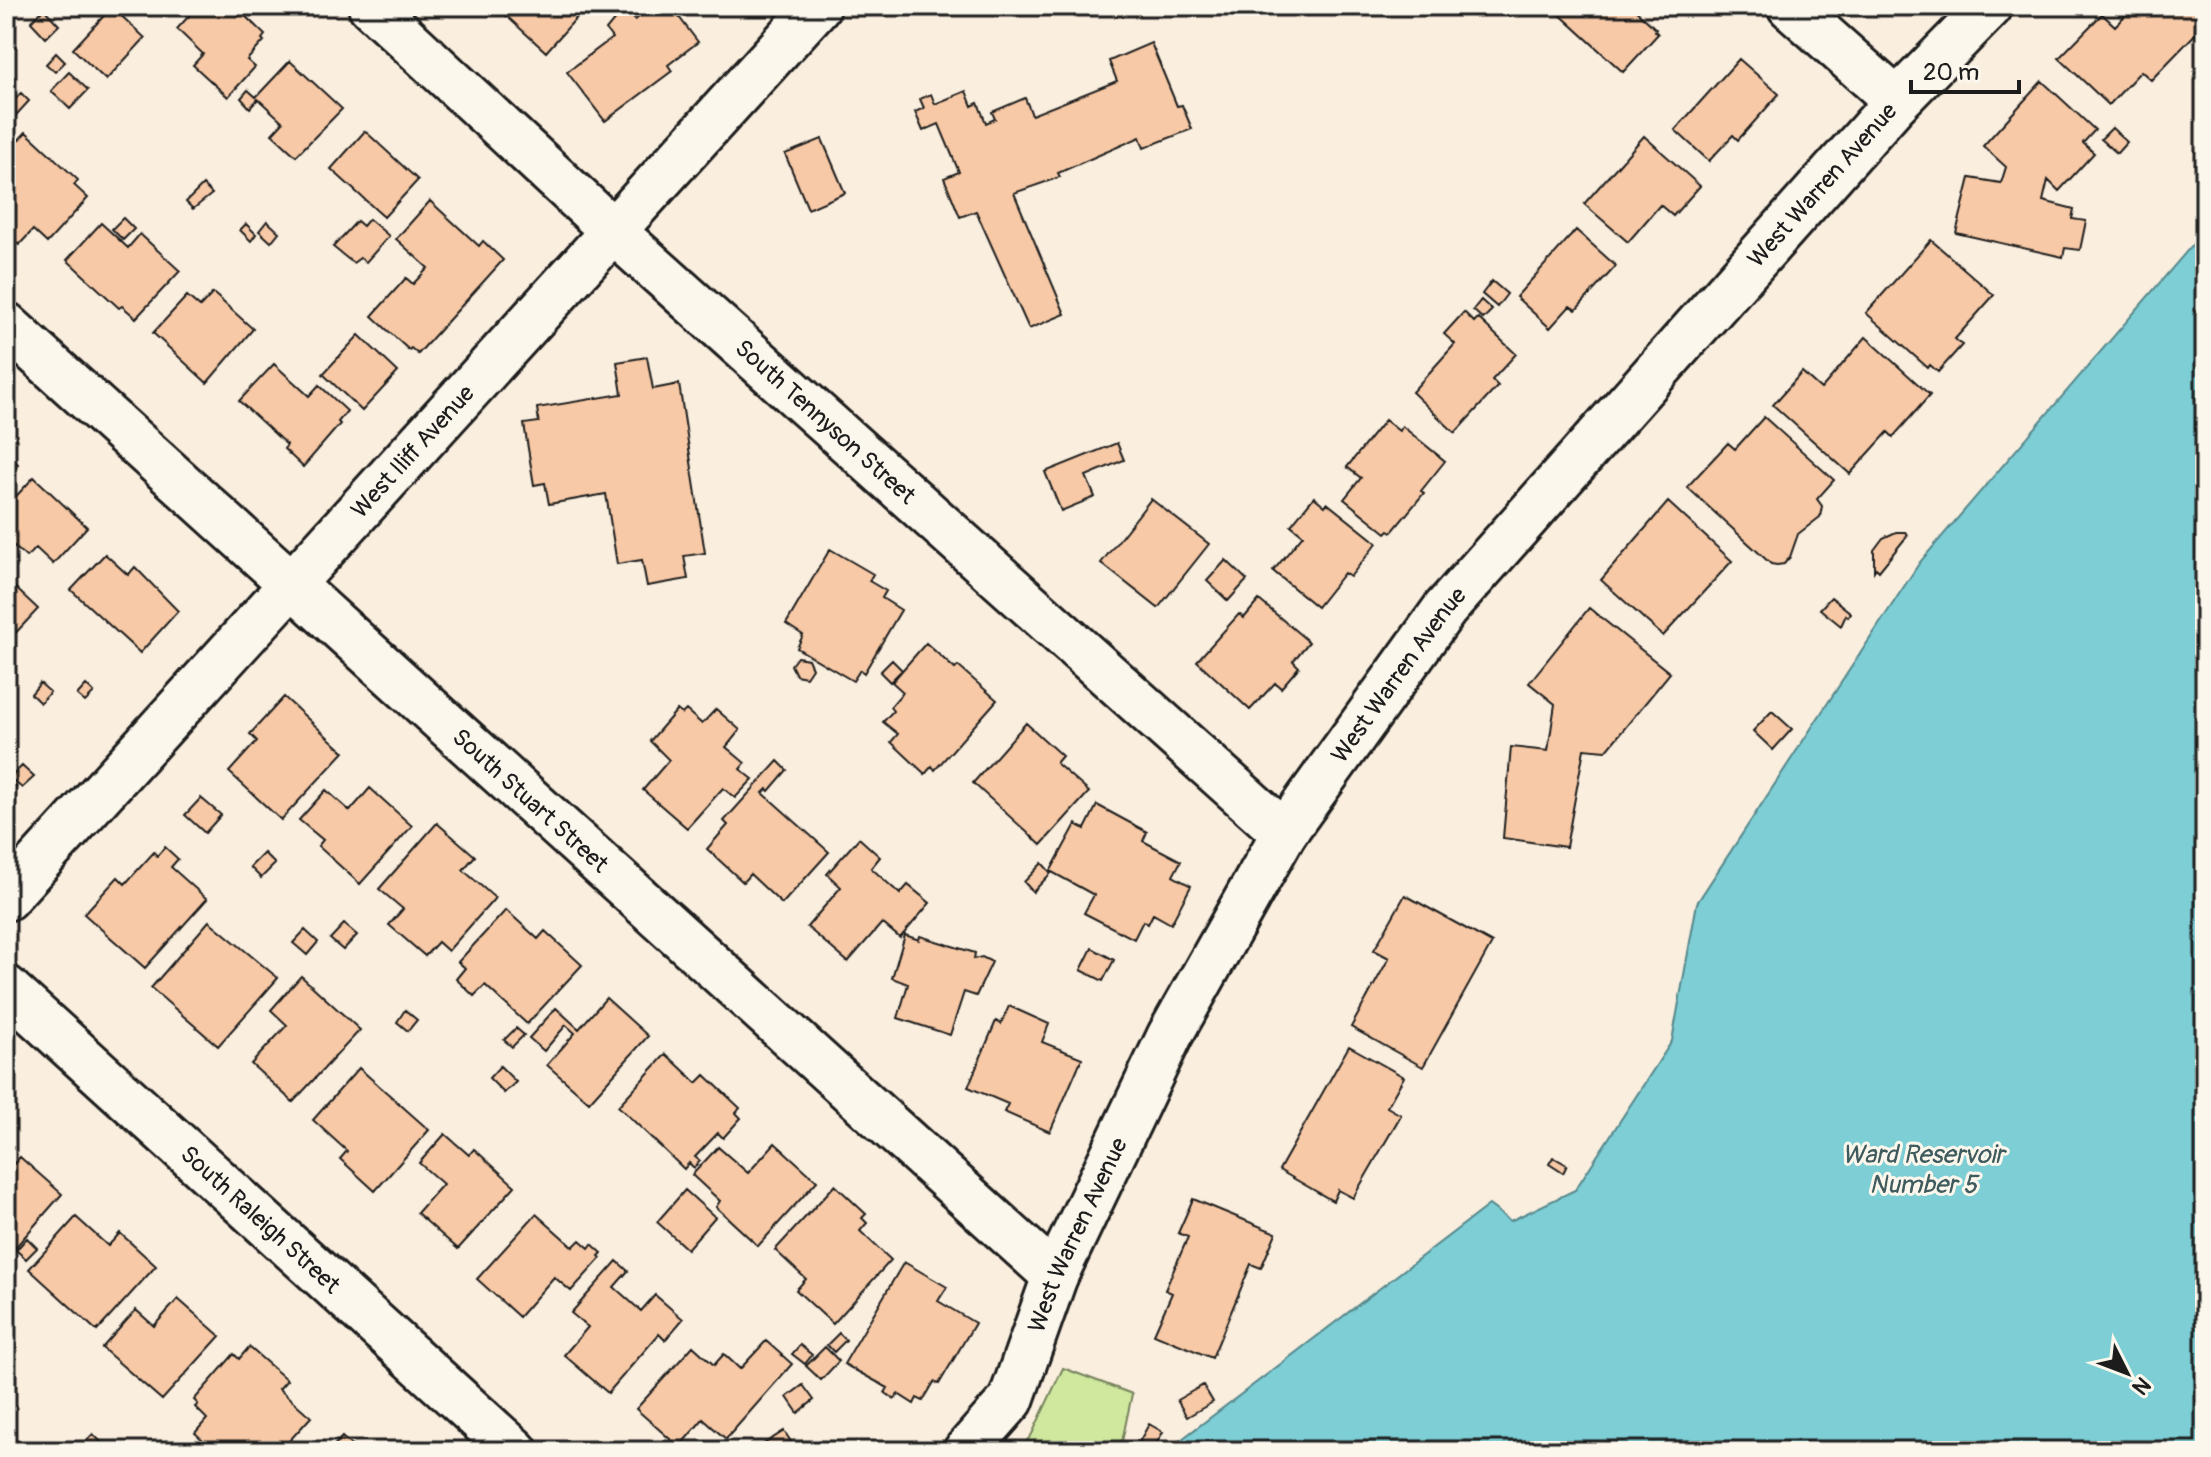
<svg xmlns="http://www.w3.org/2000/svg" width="2211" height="1457" font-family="Pangolin,sans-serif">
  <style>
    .green { fill: #cfe89e; stroke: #76825d; stroke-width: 2 }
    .water { fill: #7dced5; stroke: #56878b; stroke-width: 2 }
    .building { fill: #f7c9a6; stroke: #1c1c1c; stroke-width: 2 }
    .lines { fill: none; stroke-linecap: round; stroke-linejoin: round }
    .minor-casing { stroke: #1c1c1c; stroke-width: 50 }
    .minor { stroke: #fbf7ec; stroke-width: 44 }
    .labels { text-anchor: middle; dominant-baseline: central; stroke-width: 6; stroke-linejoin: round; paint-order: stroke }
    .street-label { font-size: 24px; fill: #1c1c1c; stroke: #fbf7ec }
    .water-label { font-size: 26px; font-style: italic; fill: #3e5a5d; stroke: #fbf7ec }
  </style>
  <rect width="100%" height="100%" fill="#faeede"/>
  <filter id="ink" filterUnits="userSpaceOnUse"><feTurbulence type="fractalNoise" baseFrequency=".0125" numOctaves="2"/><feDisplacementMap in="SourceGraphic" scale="16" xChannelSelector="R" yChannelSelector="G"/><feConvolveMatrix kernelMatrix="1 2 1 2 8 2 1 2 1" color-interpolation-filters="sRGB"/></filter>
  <g filter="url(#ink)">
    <path class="green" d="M1063 1368 1132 1394 1120 1451H1019L1032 1434Z"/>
    <path class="water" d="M2205 230V1451H1173L1177 1443 1489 1205 1510 1221 1575 1190 1672 1041 1697 903 1920 562Z"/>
    <path class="building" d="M198 6H228L239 16 242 13 265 35 262 39 264 41 247 60 255 67 228 97 193 65 203 54 177 29Z
      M506 6H587L546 52 501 11Z
      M653 6H676L673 9 698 42 668 65 672 71 605 121 567 72 612 38 606 30 625 7 635 20Z
      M1558 6H1631L1656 29 1655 31 1658 34 1623 72 1555 10Z
      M2134 6H2205V24L2151 80 2141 71 2109 105 2059 58 2102 14 2115 26Z
      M112 7 145 38 106 80 73 49Z
      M44 9 59 25 46 38 31 22Z
      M1151 43 1177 106 1182 105 1192 129 1144 148 1140 137 1058 173 1060 177 1014 193 1065 314 1029 329 976 211 960 217 944 178 959 172 939 124 923 131 915 112 924 108 920 99 931 94 935 104 966 91 972 106 978 103 986 123 995 119 992 112 1025 98 1032 115 1117 81 1109 61Z
      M56 53 65 62 55 72 46 64Z
      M1739 59 1779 94 1738 140 1733 135 1709 161 1675 130Z
      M290 61 342 109 296 156 272 134 283 122 258 99 250 108 241 98 248 90 256 97Z
      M69 72 88 90 70 109 51 91Z
      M2042 81 2095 130 2083 143 2094 153 2059 191 2048 180 2043 201 2074 209 2072 219 2086 221 2080 250 2065 248 2063 257 1956 233 1970 178 2001 183 2006 167 1983 146Z
      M21 93 29 101 6 126V109Z
      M2112 128 2127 142 2117 153 2101 139Z
      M365 131 418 180 384 217 331 169Z
      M26 132 78 180 74 185 88 198 47 243 33 230 19 245 6 234V154Z
      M1644 136 1700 186 1673 216 1660 205 1628 242 1584 204Z
      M822 139 845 193 808 209 785 154Z
      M203 185 212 194 193 209 186 202Z
      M430 201 479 246 483 241 503 260 418 354 411 348 409 350 372 316 406 278 413 284 428 268 396 239Z
      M123 218 134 229 123 240 112 229Z
      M369 219 389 236 366 262 360 258 353 263 333 247 357 221 363 226Z
      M267 221 279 232 271 242 259 231Z
      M101 223 128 248 140 234 180 271 136 318 122 306 119 308 67 260Z
      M246 224 256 234 251 241 240 230Z
      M1576 230 1616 266 1576 310 1570 306 1550 328 1516 297Z
      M1931 240 1994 295 1955 339 1962 345 1938 372 1930 365 1928 368 1866 313Z
      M1492 281 1507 294 1497 307 1482 294Z
      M213 293 253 329 207 383 153 333 187 296 200 307Z
      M1481 300 1492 310 1483 319 1473 310Z
      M1464 312 1474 322 1478 318 1516 354 1492 380 1498 386 1455 433 1412 392 1455 344 1444 334Z
      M359 335 398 372 362 411 323 374Z
      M1866 337 1930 395 1893 437 1888 432 1850 474 1773 405 1802 372 1821 389Z
      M647 357 653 389 679 384 705 553 684 556 688 579 647 586 642 560 617 564 606 494 549 504 545 483 534 485 524 424 539 422 537 408 622 394 617 362Z
      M274 364 309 396 319 385 347 411 338 422 340 424 303 467 284 449 287 445 239 401Z
      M1764 417 1834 480 1817 499 1822 506 1820 517 1798 534 1790 557 1784 564 1777 565 1771 564 1687 487 1728 443 1735 449Z
      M1385 420 1399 431 1402 426 1445 461 1421 491 1424 493 1392 532 1389 530 1386 533 1344 499 1361 478 1347 467Z
      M1117 443 1124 460 1086 476 1095 497 1061 511 1045 472Z
      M6 453 18 464 6 477Z
      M34 477 87 527 53 564 36 548 26 557 6 539V530L11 525 6 520V507Z
      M1314 497 1325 506 1327 503 1377 543 1350 577 1344 573 1317 607 1273 571 1303 535 1291 525Z
      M1151 499 1209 544 1158 608 1101 563Z
      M1668 502 1732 561 1663 636 1601 580Z
      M1896 532H1905L1908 535 1879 571 1876 568 1874 571V550L1883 538Z
      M830 549 873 574 869 581 886 591 882 598 901 610 864 673 860 670 853 681 797 648 803 635 786 624Z
      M105 554 128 575 135 567 178 611 140 653 71 590Z
      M1226 560 1247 580 1228 601 1207 581Z
      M6 579 38 609 9 640 6 637Z
      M1831 597 1851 613 1848 617 1846 615 1841 626 1820 609Z
      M1259 600 1309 642 1293 661 1299 667 1281 688 1275 683 1250 710 1197 661 1239 614 1244 618Z
      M1589 608 1670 673 1606 751 1584 749 1566 847 1503 838 1511 747 1548 751 1555 704 1529 683Z
      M926 643 955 669 958 666 997 700 935 770 932 766 925 774 891 742 898 734 883 722 893 711 890 707 903 692 892 682Z
      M797 657 808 659 812 668 806 677 796 675 791 665Z
      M892 660 902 670 890 682 880 672Z
      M40 683 50 692 40 703 31 694Z
      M86 685 94 693 85 702 77 695Z
      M284 697 344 752 281 820 229 772 257 741 250 734Z
      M716 709 740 730 726 747 745 763 740 769 753 779 735 798 723 788 687 828 643 790 669 760 650 741 677 710 682 714 686 710 702 724Z
      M1772 711 1792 729 1773 750 1753 731Z
      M1026 723 1062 756 1056 763 1089 792 1041 845 973 783Z
      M778 761 787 770 769 791 767 789 763 793 829 852 782 904 750 874 743 882 707 849 728 825 724 821Z
      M22 766 34 777 22 788 10 778Z
      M6 778 16 787 6 798Z
      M370 788 412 826 360 884 318 846 323 840 299 820 326 790 350 811Z
      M201 798 221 815 205 833 185 815Z
      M1097 805 1147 832 1143 841 1181 861 1173 876 1191 886 1171 924 1153 914 1148 924 1143 921 1134 939 1084 913 1094 895 1052 872 1033 892 1024 882 1042 863 1050 872 1076 824 1085 829Z
      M437 823 475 856 463 870 495 898 448 951 438 942 425 956 389 925 403 909 379 889Z
      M859 838 880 857 871 868 900 894 908 885 930 903 900 938 882 923 848 962 807 927 841 887 827 874Z
      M165 847 178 859 171 867 207 899 145 968 84 914 118 877 125 884 154 852 157 856Z
      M264 853 275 864 261 878 250 867Z
      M1405 895 1492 943 1423 1067 1351 1027 1389 958 1374 950Z
      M506 910 538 939 545 931 582 965 527 1024 485 985 474 996 456 979 465 968 458 962Z
      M209 921 278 978 218 1046 151 988Z
      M344 924 357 935 343 950 330 939Z
      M305 930 318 942 307 955 293 943Z
      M905 935 919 940 920 936 975 953 974 959 982 957 992 962 976 996 964 992 950 1035 898 1018 908 984 892 978Z
      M1092 948 1114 960 1103 981 1081 970Z
      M301 976 360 1030 293 1102 251 1064 287 1025 271 1010Z
      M606 998 648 1036 589 1102 547 1065 575 1033 566 1025 544 1051 529 1038 556 1008 579 1029Z
      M1009 1006 1049 1024 1042 1042 1082 1058 1050 1132 1004 1112 1008 1104 968 1087 996 1021 1001 1024Z
      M405 1010 417 1020 408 1031 397 1022Z
      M516 1028 524 1035 512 1047 504 1040Z
      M1349 1046 1404 1077 1387 1107 1401 1115 1353 1198 1338 1190 1333 1201 1279 1170Z
      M666 1054 697 1083 705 1075 740 1108 736 1113 741 1118 723 1138 718 1133 695 1157 700 1161 694 1168 689 1163 684 1169 618 1106Z
      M500 1066 516 1082 504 1093 489 1078Z
      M359 1068 429 1130 375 1191 340 1159 347 1151 313 1120Z
      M445 1134 469 1155 474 1149 515 1186 458 1249 417 1213 443 1184 419 1163Z
      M775 1143 817 1181 758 1246 716 1207 720 1201 692 1175 718 1147 748 1173Z
      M20 1157 62 1194 6 1258V1172Z
      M1553 1157 1567 1165 1563 1173 1549 1164Z
      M835 1185 866 1214 862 1218 867 1223 860 1231 891 1260 833 1324 796 1290 806 1279 775 1250Z
      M685 1190 715 1217 687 1249 657 1222Z
      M1193 1199 1276 1233 1261 1268 1251 1264 1212 1358 1154 1334 1172 1293 1165 1290 1188 1237 1178 1233Z
      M536 1214 573 1247 580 1240 589 1248 592 1244 602 1253 599 1256 601 1258 571 1291 554 1277 519 1317 477 1279Z
      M76 1217 108 1246 120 1233 156 1266 97 1331 29 1269Z
      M27 1238 37 1248 26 1259 16 1250Z
      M617 1261 628 1271 614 1287 641 1311 655 1295 683 1319 665 1340 659 1334 608 1393 564 1355 588 1327 571 1313Z
      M904 1262 947 1287 938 1301 975 1323 939 1384 934 1382 923 1401 917 1398 914 1404 898 1394 895 1399 885 1393 888 1388 844 1364Z
      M178 1299 220 1336 162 1400 102 1348 136 1310 154 1326Z
      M839 1333 846 1340 834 1352 827 1345Z
      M766 1341 792 1364 726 1439 703 1419 679 1447 636 1409 693 1346 714 1365 724 1354 740 1369Z
      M800 1345 812 1355 805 1364 792 1354Z
      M249 1347 287 1380 279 1389 311 1417 280 1451H215L195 1433 207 1419 195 1407 198 1404 194 1400 234 1354 239 1359Z
      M825 1347 839 1361 821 1380 806 1366Z
      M803 1385 814 1400 798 1413 787 1397Z
      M1203 1385 1213 1402 1187 1417 1177 1400Z
      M1149 1424 1163 1432 1153 1449 1139 1442Z
      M784 1431 797 1451H753Z
      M93 1434 105 1446 99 1451H82L79 1448Z
      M342 1437 358 1451H329Z"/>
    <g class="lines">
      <g class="minor-casing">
        <g id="minor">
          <path id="s1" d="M371 6 613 231 1284 833"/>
          <path d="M1790 6 1897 101"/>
          <path id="s2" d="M6 325 1055 1276"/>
          <path id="s3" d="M6 898 818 6"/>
          <path id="s4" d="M6 988 515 1451"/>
          <path id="s5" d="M966 1451 1011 1400 1055 1276 1170 1035 1284 833 1445 609 1897 101 1990 6"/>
        </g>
      </g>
      <use href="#minor" class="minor"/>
    </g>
  </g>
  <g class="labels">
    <g class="street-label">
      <text stroke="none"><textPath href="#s5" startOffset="1542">West Warren Avenue</textPath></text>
      <text stroke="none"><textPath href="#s1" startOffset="616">South Tennyson Street</textPath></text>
      <text stroke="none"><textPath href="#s3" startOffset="604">West Iliff Avenue</textPath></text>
      <text stroke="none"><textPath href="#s5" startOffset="894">West Warren Avenue</textPath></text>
      <text stroke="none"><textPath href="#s2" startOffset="708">South Stuart Street</textPath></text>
      <text stroke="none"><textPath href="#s4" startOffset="344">South Raleigh Street</textPath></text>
      <text stroke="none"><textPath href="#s5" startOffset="246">West Warren Avenue</textPath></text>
    </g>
    <g class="water-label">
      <text x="1923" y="1155">Ward Reservoir<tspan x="1923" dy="30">Number 5</tspan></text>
    </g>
  </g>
  <rect width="2211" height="1457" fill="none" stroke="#fbf7ec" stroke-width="32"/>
  <rect x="16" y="16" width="2179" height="1425" fill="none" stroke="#1c1c1c" stroke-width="3" filter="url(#ink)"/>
  <g transform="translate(2127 1373) rotate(132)" stroke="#fbf7ec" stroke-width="6" paint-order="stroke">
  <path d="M0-6L14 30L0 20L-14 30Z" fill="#1c1c1c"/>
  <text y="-12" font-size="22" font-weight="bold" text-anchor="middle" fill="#1c1c1c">N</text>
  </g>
  <path d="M1911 80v12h108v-12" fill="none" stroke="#1c1c1c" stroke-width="4"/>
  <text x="1923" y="80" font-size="24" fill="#1c1c1c" stroke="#fbf7ec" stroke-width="6" paint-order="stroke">20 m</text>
</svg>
